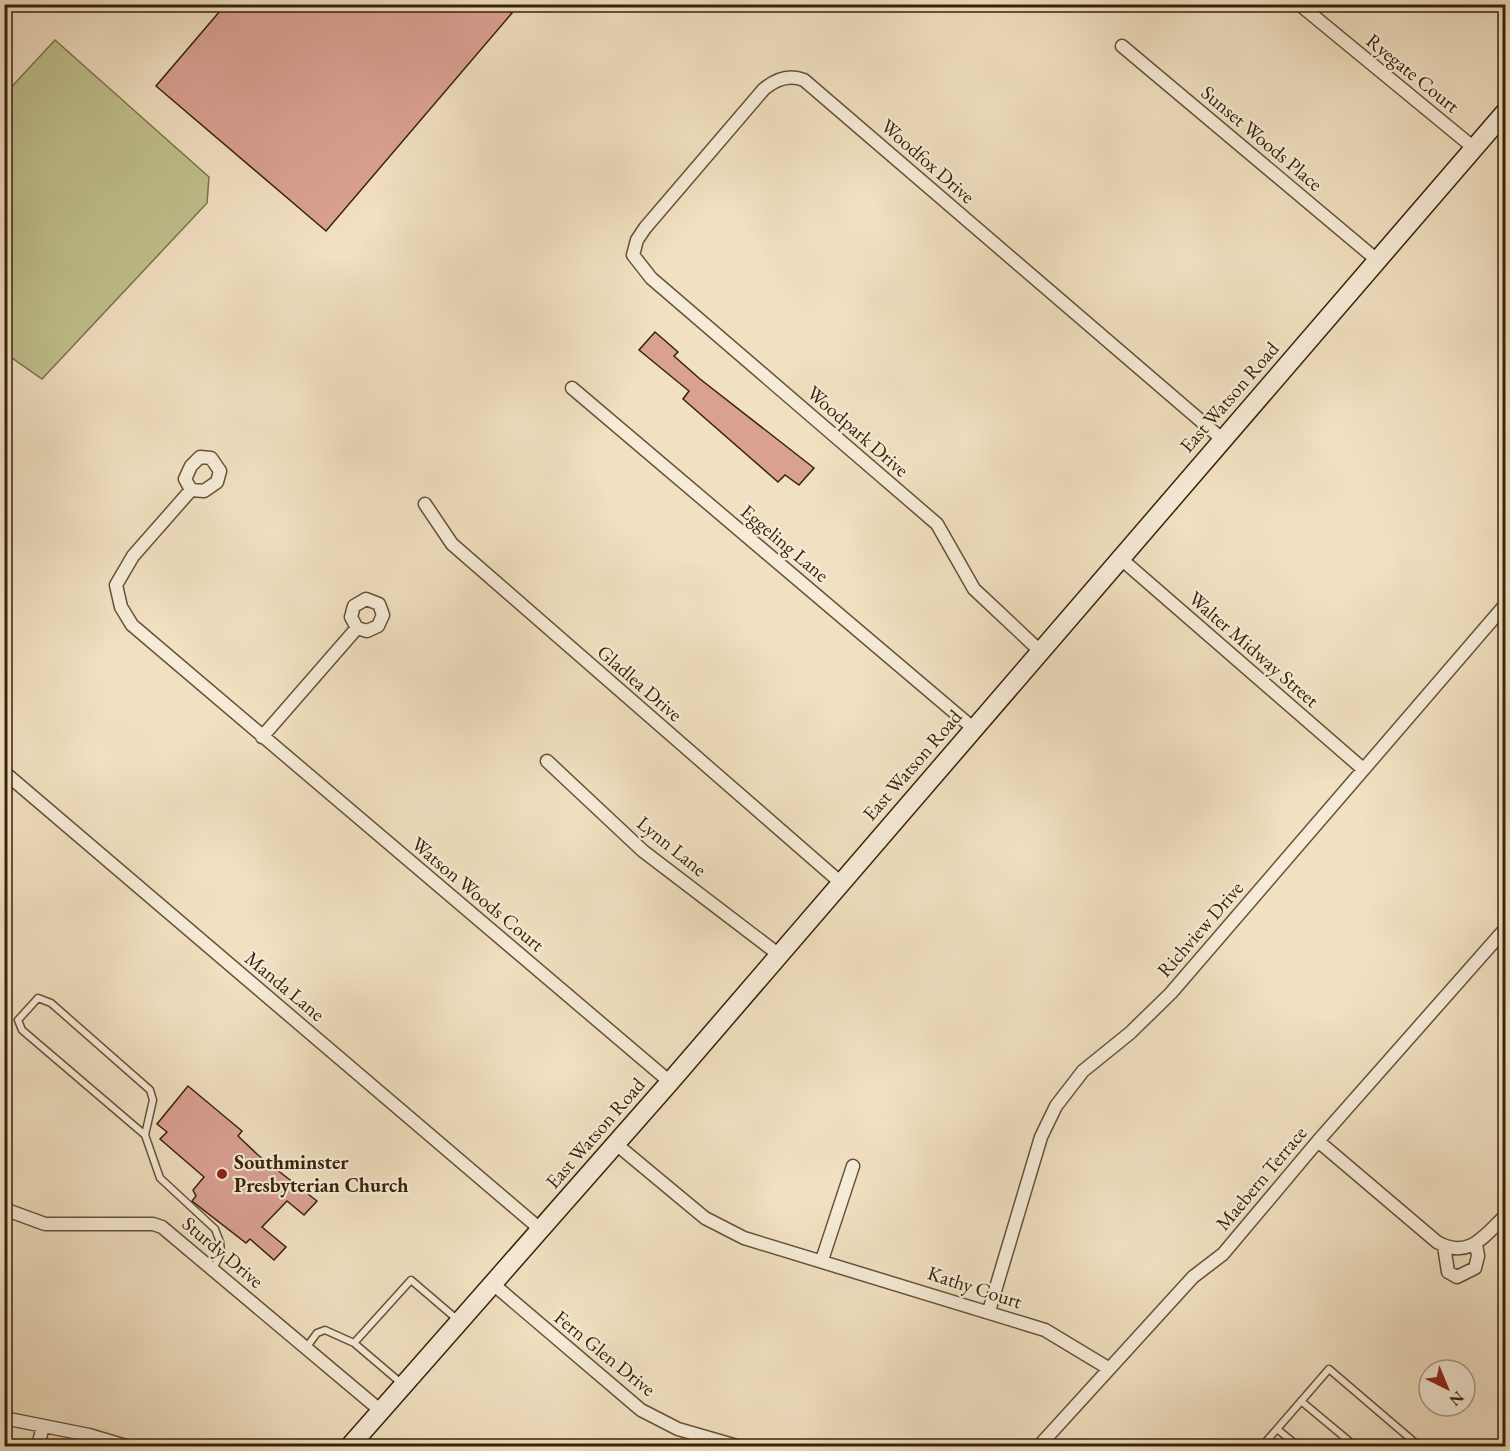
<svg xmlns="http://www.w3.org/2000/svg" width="1510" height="1451" font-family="'EB Garamond',serif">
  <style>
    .green { fill: #c0c18e; stroke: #7c724c; stroke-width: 1.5 }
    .building { fill: #daa193; stroke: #382209; stroke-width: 1.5 }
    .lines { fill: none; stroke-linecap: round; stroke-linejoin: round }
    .lane-casing { stroke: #665237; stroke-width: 9 }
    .street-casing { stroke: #665237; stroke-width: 15 }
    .secondary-casing { stroke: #382209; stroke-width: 21 }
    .lane { stroke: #f6ebd7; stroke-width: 6 }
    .street { stroke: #f6ebd7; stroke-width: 12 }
    .secondary { stroke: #f6ebd7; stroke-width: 18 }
    .poi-dot { fill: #8f2418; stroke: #f6ebd7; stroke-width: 2 }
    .labels { text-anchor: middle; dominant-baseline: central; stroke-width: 4.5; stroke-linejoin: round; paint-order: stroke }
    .street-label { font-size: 20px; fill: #382209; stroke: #f6ebd7 }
    .poi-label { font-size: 20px; font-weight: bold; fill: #382209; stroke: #f6ebd7; text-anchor: start }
  </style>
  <rect width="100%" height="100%" fill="#f1e0c1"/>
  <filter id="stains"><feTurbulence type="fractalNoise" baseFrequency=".00333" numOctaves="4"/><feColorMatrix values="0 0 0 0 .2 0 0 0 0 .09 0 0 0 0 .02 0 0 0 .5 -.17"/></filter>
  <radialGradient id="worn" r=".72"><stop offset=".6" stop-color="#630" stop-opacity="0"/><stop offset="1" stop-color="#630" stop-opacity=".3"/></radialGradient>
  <path class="green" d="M55 40 209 177 207 203 42 379 5 353 4 95Z"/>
  <path class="building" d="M226 4H501L512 13 326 231 156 86Z
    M655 332 678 352 674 356 700 379 814 468 799 485 785 475 778 482 683 399 689 391 639 350Z
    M188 1086 242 1131 238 1136 258 1155 317 1201 304 1215 287 1201 262 1227 286 1247 274 1260 250 1239 246 1243 192 1201 196 1196 193 1190 204 1177 160 1139 167 1132 157 1124Z"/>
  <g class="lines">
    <g class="lane-casing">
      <path id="lane" d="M145 1135 22 1030 18 1020 38 998 51 1003 150 1090 153 1100 145 1135 160 1178 215 1229 220 1242 221 1253 213 1269
        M306 1348 317 1333 325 1330 354 1343
        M401 1383 354 1343 411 1280 459 1321
        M1301 1401 1355 1446
        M1262 1446 1277 1429
        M1298 1446 1277 1429 1329 1369 1419 1446
        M1404 1446 1410 1439"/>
    </g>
    <g class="street-casing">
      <path id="street" d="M1299 4 1474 148
        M1122 46 1377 260
        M572 388 973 728
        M191 490 185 479 191 466 200 457 211 458 220 471 217 482 204 491 191 490 133 556 116 585 121 607 132 625 670 1082
        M425 504 452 544 840 882
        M1120 558 1363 769
        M1040 651 974 589 937 524 651 278 633 255 637 240 645 228 764 89C776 79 789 74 804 80L1222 439
        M262 737 357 628 367 631 378 626 383 615 379 604 366 599 354 606 351 617 357 628
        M547 761 643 851 778 954
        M4 772 540 1229
        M1318 1141 1437 1242C1469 1260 1484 1236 1506 1215
        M616 1144 705 1218 744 1238 1045 1330 1108 1368
        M4 1209 45 1224H153L162 1227 381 1411
        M1444 1246 1448 1272 1457 1277 1475 1268 1478 1256 1476 1244
        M822 1260 853 1166
        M493 1284 641 1410 678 1429 737 1446
        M989 1311 1041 1137 1056 1106 1083 1071 1130 1033 1171 993 1506 604
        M4 1418 89 1435 126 1446
        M38 1446 43 1426
        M1039 1446 1193 1277 1223 1254 1318 1141 1506 928"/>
    </g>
    <g class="secondary-casing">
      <path id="secondary" d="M350 1446 670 1082 1506 111"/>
    </g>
    <use href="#lane" class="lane"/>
    <use href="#street" class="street"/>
    <use href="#secondary" class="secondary"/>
  </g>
  <circle class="poi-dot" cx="222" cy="1174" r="6"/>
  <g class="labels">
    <g class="street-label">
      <text transform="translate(1413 73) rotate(39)">Ryegate Court</text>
      <text transform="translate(1262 138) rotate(40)">Sunset Woods Place</text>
      <text transform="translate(928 161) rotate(41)">Woodfox Drive</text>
      <text transform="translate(1229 397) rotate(-49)">East Watson Road</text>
      <text transform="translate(858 431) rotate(41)">Woodpark Drive</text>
      <text transform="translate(785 543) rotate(40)">Eggeling Lane</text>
      <text transform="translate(1254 649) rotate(41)">Walter Midway Street</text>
      <text transform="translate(640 683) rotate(41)">Gladlea Drive</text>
      <text transform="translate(912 765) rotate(-49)">East Watson Road</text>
      <text transform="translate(672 846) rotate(39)">Lynn Lane</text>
      <text transform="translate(478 894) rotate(40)">Watson Woods Court</text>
      <text transform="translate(1200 929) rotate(-49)">Richview Drive</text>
      <text transform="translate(285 986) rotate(40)">Manda Lane</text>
      <text transform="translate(595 1133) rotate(-49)">East Watson Road</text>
      <text transform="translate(1261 1178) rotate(-50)">Maebern Terrace</text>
      <text transform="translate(223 1252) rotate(40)">Sturdy Drive</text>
      <text transform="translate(975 1287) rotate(18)">Kathy Court</text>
      <text transform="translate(605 1353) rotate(39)">Fern Glen Drive</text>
    </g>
    <g class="poi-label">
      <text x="234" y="1162">Southminster<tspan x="234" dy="23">Presbyterian Church</tspan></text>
    </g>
  </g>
  <rect width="1510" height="1451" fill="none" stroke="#f1e0c1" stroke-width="24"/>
  <rect x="6" y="6" width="1498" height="1439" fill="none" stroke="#382209" stroke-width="3"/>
  <rect x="12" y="12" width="1486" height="1427" fill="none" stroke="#382209" stroke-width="1.5"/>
  <g transform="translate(1447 1388) rotate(137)"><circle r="28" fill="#f6ebd7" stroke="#aa9b85" stroke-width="1.5"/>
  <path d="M0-4.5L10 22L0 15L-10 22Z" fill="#8f2418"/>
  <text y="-9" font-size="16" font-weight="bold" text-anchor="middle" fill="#382209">N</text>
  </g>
  <rect width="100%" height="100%" filter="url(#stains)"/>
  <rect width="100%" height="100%" fill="url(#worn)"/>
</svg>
